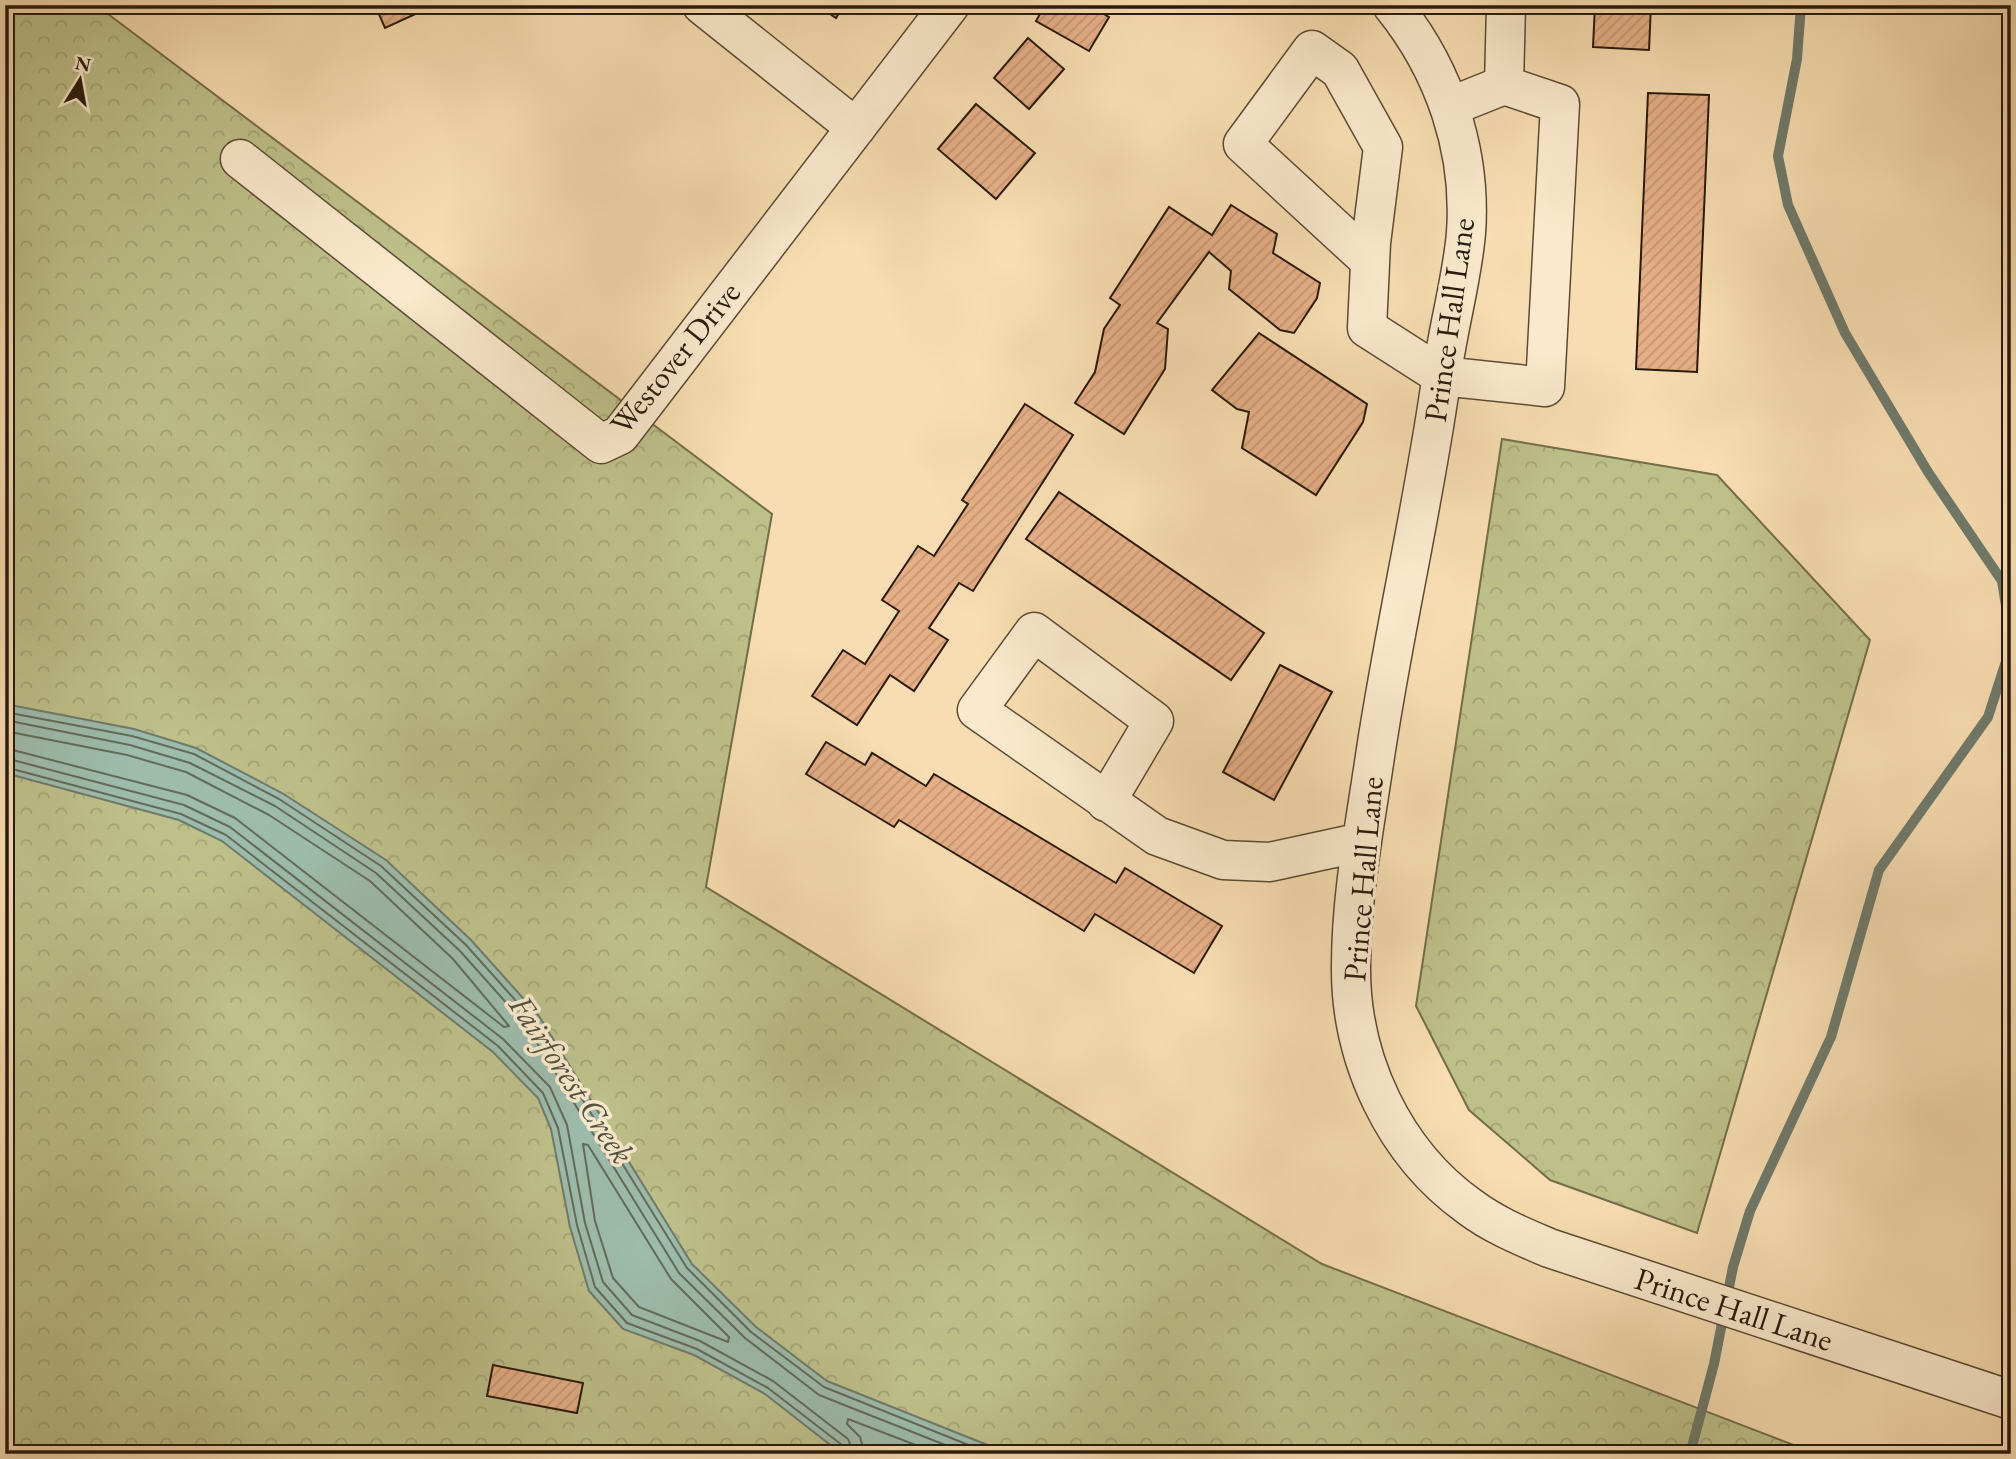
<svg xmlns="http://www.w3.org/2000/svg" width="2016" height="1459" font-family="'EB Garamond',serif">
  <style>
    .forest { fill: url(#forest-crowns); stroke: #746d4a; stroke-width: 2 }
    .water { fill: #9dbcac; stroke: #6f7b6c; stroke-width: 2 }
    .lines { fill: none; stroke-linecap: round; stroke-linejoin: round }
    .shore { stroke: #636b5c; stroke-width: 2 }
    .stream { stroke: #6f7b6c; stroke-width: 10 }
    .building { fill: url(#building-hatch); stroke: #291a0b; stroke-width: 2 }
    .minor-casing { stroke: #5c4b34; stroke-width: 41 }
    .minor { stroke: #fae9cc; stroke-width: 38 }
    .labels { text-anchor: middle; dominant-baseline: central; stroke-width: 7; stroke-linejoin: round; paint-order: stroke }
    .street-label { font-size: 32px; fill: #291a0b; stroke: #fae9cc }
    .water-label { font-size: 33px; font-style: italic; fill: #525343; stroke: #fae9cc }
  </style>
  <defs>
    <pattern id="forest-crowns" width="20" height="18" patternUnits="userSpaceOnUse" patternTransform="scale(1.75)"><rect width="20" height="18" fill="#bec08a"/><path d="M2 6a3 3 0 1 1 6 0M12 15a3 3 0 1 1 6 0" fill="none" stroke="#a3a476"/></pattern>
    <pattern id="building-hatch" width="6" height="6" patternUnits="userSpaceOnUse" patternTransform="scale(1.75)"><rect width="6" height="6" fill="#e6af86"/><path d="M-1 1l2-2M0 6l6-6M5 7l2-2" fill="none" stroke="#c59672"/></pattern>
  </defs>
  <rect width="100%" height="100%" fill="#f7ddb1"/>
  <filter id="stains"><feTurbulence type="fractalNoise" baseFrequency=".00286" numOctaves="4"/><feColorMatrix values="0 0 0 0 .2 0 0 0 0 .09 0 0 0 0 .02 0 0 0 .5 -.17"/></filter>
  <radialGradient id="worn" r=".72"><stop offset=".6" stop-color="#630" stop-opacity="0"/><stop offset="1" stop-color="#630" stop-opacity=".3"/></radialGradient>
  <path class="forest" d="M5 5H96L772 514 706 887 1322 1264 1817 1454H5Z
    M1502 439 1717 475 1870 640 1697 1233 1550 1180 1469 1110 1416 1006Z"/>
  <path class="water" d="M5 704 134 729 196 748 282 793 386 860 471 940 539 1016 692 1264 756 1327 827 1381 1010 1454H842L765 1394 694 1355 623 1329 589 1291 570 1227 551 1129 538 1098 493 1052 222 841 179 820 5 773Z"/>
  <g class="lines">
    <path class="shore" d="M5 712 132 736 194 754 279 799 381 866 466 945 533 1020 687 1268 751 1332 824 1387 991 1454
      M5 720 130 745 190 763 275 806 376 873 460 951 526 1025 679 1273 745 1338 819 1395 968 1454
      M5 731 127 755 186 772 269 815 370 881 453 959 509 1026 504 1027 235 818 187 795 5 748
      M5 758 184 805 230 827 503 1039 550 1087 567 1125 585 1223 603 1282 632 1315 700 1341 773 1381 848 1439 854 1454
      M5 767 181 814 226 835 498 1046 543 1093 558 1128 577 1225 595 1287 627 1323 697 1349 768 1388 842 1445 845 1454
      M583 1144 588 1145 671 1279 729 1337 728 1342 639 1307 613 1278 595 1221Z
      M865 1454 860 1437 847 1424 848 1419 939 1454"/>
    <path class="stream" d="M1801 5 1797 59 1778 156 1788 205 1845 333 1928 472 2002 581 2011 637
      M1690 1454 1714 1364 1733 1267 1750 1211 1831 1037 1879 870 1988 717 2011 646"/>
  </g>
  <path class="building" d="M375 5H435L385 28Z
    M817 5H844L836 18Z
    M1045 5H1088L1109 17 1089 51 1036 21Z
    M1595 5H1651L1649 50 1593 47Z
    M1028 38 1064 69 1029 109 994 78Z
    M1648 93 1709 95 1697 372 1636 369Z
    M976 104 1035 153 996 199 938 149Z
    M1231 205 1277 234 1273 253 1320 283 1317 298 1294 333 1280 330 1229 289 1231 271 1209 252 1157 323 1168 329 1165 369 1124 434 1075 403 1095 372 1104 329 1120 305 1110 298 1169 207 1212 235Z
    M1259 333 1367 404 1363 422 1316 495 1242 448 1249 412 1237 409 1212 390Z
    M1025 404 1073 435 973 591 959 583 929 628 948 640 914 691 890 675 857 725 812 696 843 650 865 664 899 611 882 600 918 546 934 556 968 504 962 500Z
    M1059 492 1264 633 1231 680 1026 539Z
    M1280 665 1332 692 1274 800 1223 772Z
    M826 742 865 765 872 753 926 786 934 774 1116 883 1125 868 1222 926 1194 973 1095 914 1084 931 899 820 894 827 806 774Z
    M493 1365 583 1383 577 1413 487 1396Z"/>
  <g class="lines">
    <g class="minor-casing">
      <path id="minor" d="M702 5 856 128
        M1392 5C1444 69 1472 150 1466 233 1462 280 1448 327 1442 374 1424 504 1393 633 1374 763 1364 830 1351 898 1351 966 1350 1059 1394 1153 1470 1207 1494 1225 1521 1236 1549 1248L2011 1400
        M1449 107 1504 85 1506 5
        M240 159 601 444 620 435 950 5
        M1370 261 1243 144 1312 50 1340 70 1383 147 1371 243 1367 328 1442 376 1545 387 1560 104 1504 85
        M1106 802 1154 721 1034 632 977 710 1157 836 1223 860 1270 862 1362 842"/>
    </g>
    <use href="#minor" class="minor"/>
  </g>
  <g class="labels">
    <g class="street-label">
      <text transform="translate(1449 320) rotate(-82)">Prince Hall Lane</text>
      <text transform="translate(675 358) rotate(-51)">Westover Drive</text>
      <text transform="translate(1363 879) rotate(-85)">Prince Hall Lane</text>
      <text transform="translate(1734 1309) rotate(18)">Prince Hall Lane</text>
    </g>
    <g class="water-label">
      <text transform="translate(572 1079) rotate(56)">Fairforest Creek</text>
    </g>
  </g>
  <rect width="2016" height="1459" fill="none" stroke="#f7ddb1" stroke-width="28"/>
  <rect x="7" y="7" width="2002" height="1445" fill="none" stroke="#291a0b" stroke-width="3.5"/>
  <rect x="14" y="14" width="1988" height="1431" fill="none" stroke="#291a0b" stroke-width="2"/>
  <g transform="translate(80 80) rotate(11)" stroke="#fae9cc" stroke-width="5" paint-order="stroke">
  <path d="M0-5L12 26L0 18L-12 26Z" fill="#291a0b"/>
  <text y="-10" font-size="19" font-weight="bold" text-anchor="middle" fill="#291a0b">N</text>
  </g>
  <rect width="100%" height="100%" filter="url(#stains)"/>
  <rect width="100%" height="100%" fill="url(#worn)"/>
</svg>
